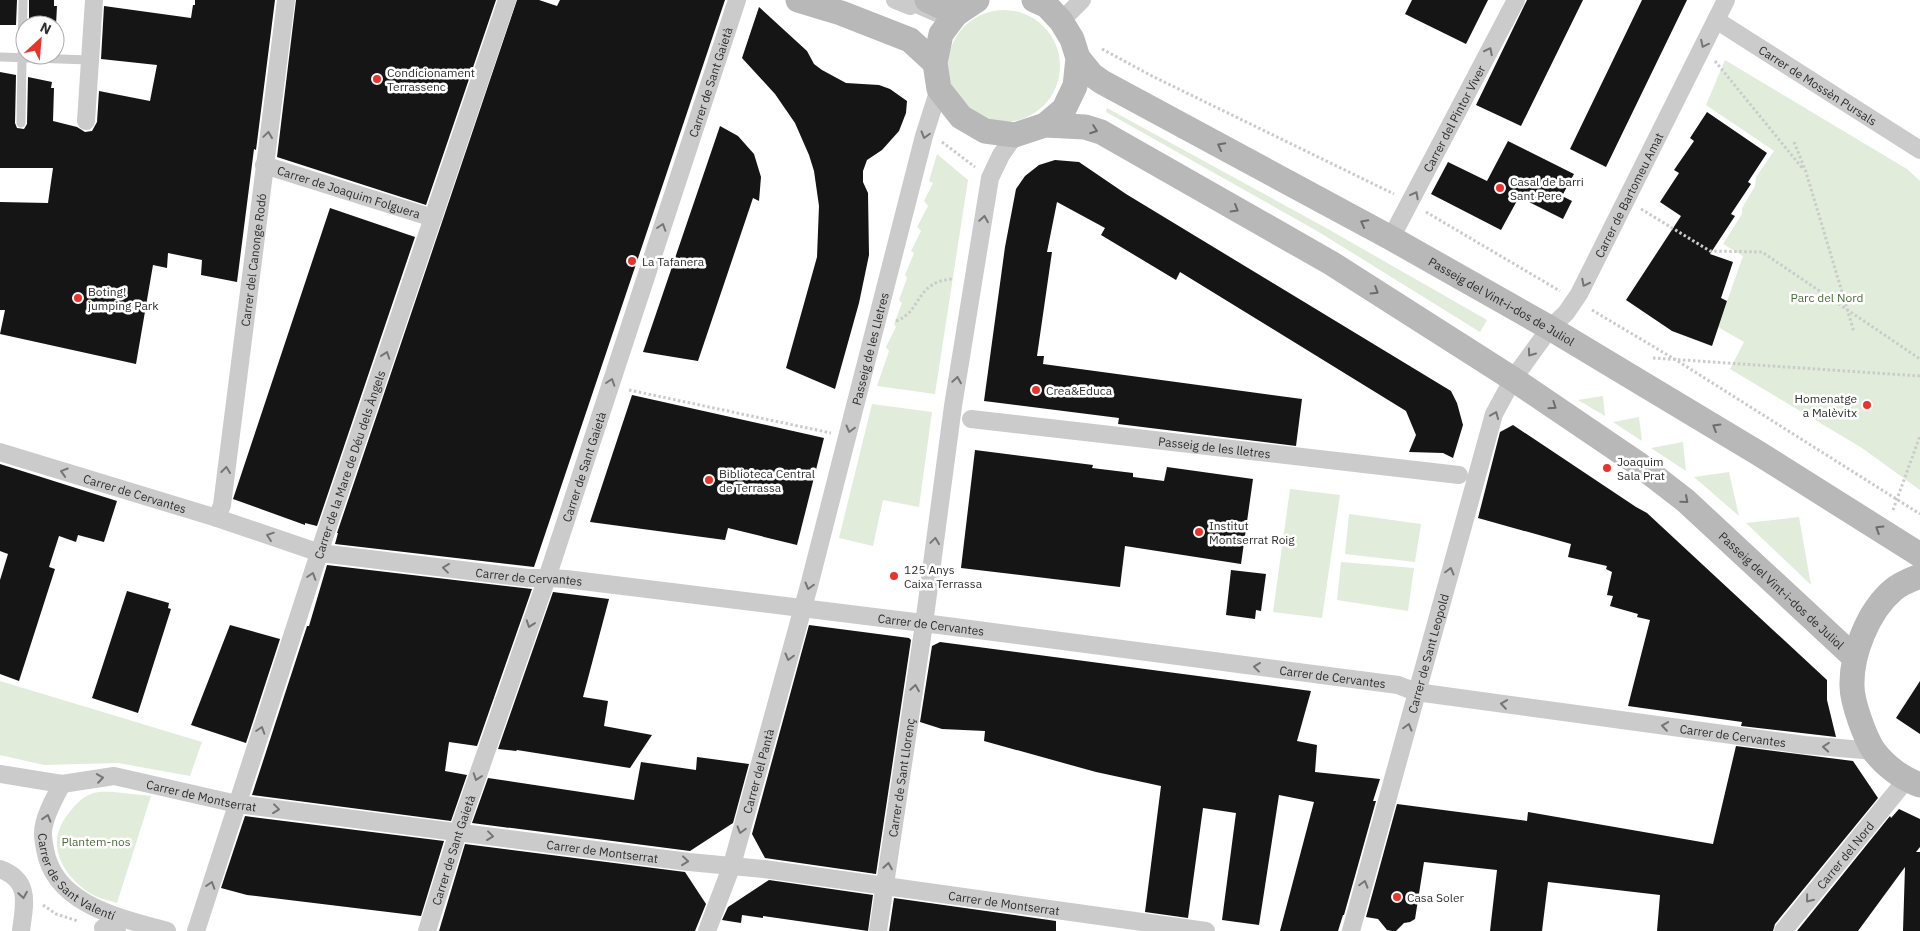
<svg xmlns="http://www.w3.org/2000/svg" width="1920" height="931" font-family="'IBM Plex Sans',sans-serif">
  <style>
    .green { fill: #e2ecdb }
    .building { fill: #151515 }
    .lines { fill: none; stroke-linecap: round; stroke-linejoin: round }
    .path { stroke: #cbcbcb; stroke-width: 3; stroke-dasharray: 2.5 2.5; stroke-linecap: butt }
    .lane { stroke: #cbcbcb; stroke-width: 9 }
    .street { stroke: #cbcbcb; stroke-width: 18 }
    .secondary { stroke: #b8b8b8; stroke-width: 25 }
    .oneway { stroke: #757575 }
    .oneway2 { stroke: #6c6c6c }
    .poi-dot { fill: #e8342d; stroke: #fff; stroke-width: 2 }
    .labels { text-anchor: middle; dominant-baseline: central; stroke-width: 5; stroke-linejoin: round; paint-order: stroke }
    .poi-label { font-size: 12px; fill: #2e2e2e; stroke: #fff; text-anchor: start }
    .street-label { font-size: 12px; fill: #2e2e2e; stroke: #fff }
    .park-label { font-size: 12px; fill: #4c6a3b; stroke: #fff }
  </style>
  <rect width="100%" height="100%" fill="#fff"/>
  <path class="green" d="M948 66a56 56 0 1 1 112 0a56 56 0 1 1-112 0Z
    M1725 60 1907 169 1920 181V490L1862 448 1730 369 1744 342 1718 327 1743 256 1723 244 1742 214V208L1755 186 1756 177 1774 151 1706 105Z
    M1107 108 1328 229 1487 320 1480 332 1317 231 1106 112Z
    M937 154 968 180 935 394 877 386 889 351 886 347 896 327 894 324 902 303 899 300 907 278 905 275 914 253 911 251 921 231 917 227 928 206 924 201 933 183 929 181Z
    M1603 396 1605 416 1578 400Z
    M872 404 932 412 919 507 883 500 873 546 839 538Z
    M1639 417 1642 441 1613 422Z
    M1683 442 1686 471 1651 448Z
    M1729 472 1739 516 1694 477Z
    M1290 489 1340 495 1322 618 1273 612Z
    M1349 514 1421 524 1415 562 1345 554Z
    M1799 517 1811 585 1746 523Z
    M1341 562 1414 568 1408 611 1337 600Z
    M0 681 202 742 190 776 118 763 44 765 0 755Z
    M114 792 151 796 117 903C108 900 96 898 88 892 61 873 45 843 68 814 74 806 82 797 91 794 97 791 107 792 114 792Z"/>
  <path class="building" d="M0 0H17L16 25H0Z
    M29 0H54V6H57L56 25H29Z
    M195 0H275L256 150 254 149 237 282 201 275 202 260 168 253 167 268 153 265 136 364 0 334 5 310H0V202L48 203 53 168H0V72L16 75 15 123 17 128 24 129 27 124 28 77 52 82 51 88H54L53 121 77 127 85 132 92 131 97 122 99 91 150 101 157 65 101 59 104 6 191 18 193 5H195Z
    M296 0H496L426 205 277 157Z
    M517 0H539L557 6 560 0H725L534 567 335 544 338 533H337Z
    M1412 0H1488L1466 44 1405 14Z
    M1527 0H1583L1521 126 1476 105Z
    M1642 0H1687L1606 167 1570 149Z
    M759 7 807 51 814 64 822 70 846 83 879 85 890 89 907 101 906 113 899 131 882 150 867 160 863 171V182L868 193 869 255 859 303 835 389 786 368 817 257 819 206 814 171 809 155 795 123 775 94 742 58Z
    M1707 112 1767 153 1748 182 1751 184 1731 214 1735 216 1710 254 1733 262 1721 298 1727 301 1712 346 1672 331 1626 300 1681 216 1660 202 1679 173 1674 170 1694 141 1690 138Z
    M720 126 738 136 754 154 761 177 759 201 753 198 698 361 643 352Z
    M1508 141 1574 174 1562 196 1572 201 1563 219 1519 197 1501 230 1431 194 1448 162 1487 181Z
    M1055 160 1079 162 1126 194 1451 391 1457 403 1463 425 1453 458 1443 453 1409 452 1416 435 1406 411 1180 272 1176 280 1101 235 1105 228 1057 202 1047 252H1052L1037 356H1044L1043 364 1302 399 1296 446 1118 424 1119 418 984 401 1005 247 1016 189 1025 176 1039 165Z
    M330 208 415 237 317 526 305 523V525L233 499Z
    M632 395 824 438 797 545 728 528 725 540 590 522Z
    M1513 425 1636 507 1647 513 1827 680V700L1836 737 1741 726 1742 722 1628 706 1650 620 1637 617 1638 614 1610 606 1613 596 1607 595 1612 572 1606 569 1607 566 1568 557 1571 544 1478 518 1500 432Z
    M975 450 1093 465 1092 468 1133 473V477L1164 481 1167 467 1253 479 1241 564 1125 546 1120 587 961 568Z
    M0 464 117 501 104 542 78 535 76 542 59 536 49 567 55 569 19 681 0 674V580L8 554 0 551Z
    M327 565 532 589 477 746 449 742 445 771 467 775 451 821 252 795 307 626H309Z
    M1231 570 1266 574 1261 611 1256 610 1255 619 1226 615Z
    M127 591 169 603 168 608 171 609 138 713 92 698Z
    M553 592 609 599 583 697 608 701 604 726 652 735 630 768 517 750 516 751 498 749Z
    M230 625 280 639 246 743 191 725Z
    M809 625 909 638 911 640 876 874 765 858 752 834Z
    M940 642 1311 691 1297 741 1317 745 1315 772 1380 779 1373 801H1376L1344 915H1343L1338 931H1280L1314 802 1279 795 1259 925 1222 920 1236 813 1203 808 1188 918 1145 912 1161 786 1096 772 984 741 985 731 942 729 920 722 932 646Z
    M1920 681V734L1896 718Z
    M1736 746 1853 761 1878 798 1775 924 1773 931H1657L1660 895 1548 882 1542 931H1490L1497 870 1424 862 1415 919 1410 922 1404 923 1396 931H1392L1387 930 1378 919 1366 917 1397 804 1527 821 1528 812 1713 844Z
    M697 757 749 764 733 823 690 851 472 823 488 778 634 800 641 762 696 770Z
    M1899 809 1920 819V847L1916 852H1920V931H1903L1905 867 1858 931H1797L1890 816 1891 818Z
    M245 816 444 841 421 916 247 895 221 888Z
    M465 844 685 872 706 904 695 931H439Z
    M769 880 873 895 868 931 763 916V918L742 915 741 923 722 920 728 907Z
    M894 898 1056 921V931H889Z"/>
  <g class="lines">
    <path class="path" d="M1102 49 1152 76 1394 194
      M1715 61 1803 169
      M942 142 975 167
      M1794 142 1806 172 1854 332
      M1641 209 1710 251 1762 252 1920 359
      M1426 212 1560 291
      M1592 310 1676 360 1920 514
      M896 321C922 312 915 281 953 279
      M1653 358 1920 376
      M629 390 831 433
      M1893 510 1920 436
      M43 905 56 914 78 921"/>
    <path class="lane" d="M0 57 90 60
      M21 123 23 0"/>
    <g class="street">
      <path d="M895 0 910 6 912 2 937 13"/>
      <path id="s1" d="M1716 20 1920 150"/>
      <path d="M1061 21 1082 0"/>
      <path d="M86 121 94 0"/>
      <path id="s2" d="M264 165 433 218"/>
      <path id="s3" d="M1391 238 1516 0"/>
      <path id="s4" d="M971 419 1459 475"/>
      <path id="s5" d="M0 452 217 518 320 553 528 578H547L566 579 947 626 1398 685 1416 692 1805 745 1874 751"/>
      <path id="s6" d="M217 518 222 505 286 0"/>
      <path id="s7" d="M0 774 62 784 114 776 237 804 689 862 764 869 1206 931"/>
      <path id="s8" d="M62 784C55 797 43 818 43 833 43 838 44 844 45 849 54 905 121 918 167 931"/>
      <path d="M0 869C32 881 24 905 21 931"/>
      <path d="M103 928 117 931"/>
      <path id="s9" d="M196 931 325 535 507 0"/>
      <path id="s10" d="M427 931 458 832 547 578 737 0"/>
      <path id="s11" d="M707 931 732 865 810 582 924 136 939 89"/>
      <path id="s12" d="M878 931 924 624 953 406 990 178 1001 155 1015 135"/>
      <path id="s13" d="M1351 931 1494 414 1513 379 1550 328 1566 313 1579 294 1726 0"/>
      <path id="s14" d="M1783 931 1906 780"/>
    </g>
    <g class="secondary">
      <path d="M798 0 841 13 910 40 935 63"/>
      <path d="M927 0 956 14"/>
      <path d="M977 0 956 14 941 34 935 63 939 89 961 117 985 131 1015 135 1045 125 1064 109 1075 86 1078 58 1072 39 1061 21 1047 6 1034 0"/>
      <path id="s15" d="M1078 58 1092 75 1102 82 1391 238 1550 328 1758 453 1920 555"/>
      <path id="s16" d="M1045 125 1085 127 1101 132 1331 263 1513 379 1637 463 1686 501 1854 657"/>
      <path d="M1920 576C1910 580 1901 583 1893 590 1868 611 1851 655 1852 686 1852 702 1865 738 1874 751 1885 766 1903 779 1920 785"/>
    </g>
  </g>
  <defs><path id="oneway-chevron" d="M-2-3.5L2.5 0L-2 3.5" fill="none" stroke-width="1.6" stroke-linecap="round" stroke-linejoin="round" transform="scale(1.25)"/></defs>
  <g class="oneway">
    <use href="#oneway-chevron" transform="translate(1704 44) rotate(116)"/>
    <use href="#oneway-chevron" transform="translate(1489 51) rotate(-63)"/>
    <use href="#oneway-chevron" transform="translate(268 135) rotate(-82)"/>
    <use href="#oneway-chevron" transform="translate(925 135) rotate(106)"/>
    <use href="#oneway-chevron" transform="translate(1415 195) rotate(-62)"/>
    <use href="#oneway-chevron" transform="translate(984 219) rotate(-81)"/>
    <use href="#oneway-chevron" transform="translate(662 227) rotate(-72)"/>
    <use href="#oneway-chevron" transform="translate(1585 283) rotate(117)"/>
    <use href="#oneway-chevron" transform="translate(1531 353) rotate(126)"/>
    <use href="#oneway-chevron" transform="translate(386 355) rotate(-71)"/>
    <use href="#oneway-chevron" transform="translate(957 380) rotate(-81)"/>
    <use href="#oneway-chevron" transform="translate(611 382) rotate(-72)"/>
    <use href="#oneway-chevron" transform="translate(1495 415) rotate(-68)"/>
    <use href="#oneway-chevron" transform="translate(850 429) rotate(105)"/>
    <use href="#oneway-chevron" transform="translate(226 470) rotate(-83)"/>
    <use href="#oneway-chevron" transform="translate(64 472) rotate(-163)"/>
    <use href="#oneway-chevron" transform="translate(270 536) rotate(-161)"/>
    <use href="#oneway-chevron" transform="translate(935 541) rotate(-82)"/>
    <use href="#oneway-chevron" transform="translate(446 568) rotate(-173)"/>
    <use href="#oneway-chevron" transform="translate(1450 571) rotate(-75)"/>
    <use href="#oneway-chevron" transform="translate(312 576) rotate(-72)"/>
    <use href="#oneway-chevron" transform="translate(809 586) rotate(105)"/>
    <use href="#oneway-chevron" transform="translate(530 624) rotate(109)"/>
    <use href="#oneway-chevron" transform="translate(789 657) rotate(105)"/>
    <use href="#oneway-chevron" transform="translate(1257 667) rotate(-173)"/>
    <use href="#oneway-chevron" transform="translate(915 688) rotate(-81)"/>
    <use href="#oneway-chevron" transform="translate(1504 704) rotate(-172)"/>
    <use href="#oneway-chevron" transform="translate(1665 726) rotate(-172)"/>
    <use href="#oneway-chevron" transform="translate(1408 727) rotate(-74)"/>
    <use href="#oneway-chevron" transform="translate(261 730) rotate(-72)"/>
    <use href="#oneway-chevron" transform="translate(1826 747) rotate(-175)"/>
    <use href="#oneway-chevron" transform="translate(477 777) rotate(109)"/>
    <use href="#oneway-chevron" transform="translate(100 778) rotate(-8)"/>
    <use href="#oneway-chevron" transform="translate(276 809) rotate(7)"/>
    <use href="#oneway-chevron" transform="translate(47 818) rotate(-73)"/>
    <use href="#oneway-chevron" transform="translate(741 830) rotate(106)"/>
    <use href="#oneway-chevron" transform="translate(490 836) rotate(7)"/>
    <use href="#oneway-chevron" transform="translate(685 861) rotate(6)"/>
    <use href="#oneway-chevron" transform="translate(888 866) rotate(-81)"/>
    <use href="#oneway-chevron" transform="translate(1364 884) rotate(-74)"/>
    <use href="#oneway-chevron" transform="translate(211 885) rotate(-72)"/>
    <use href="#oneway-chevron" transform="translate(23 895) rotate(81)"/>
    <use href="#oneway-chevron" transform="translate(1809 899) rotate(129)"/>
  </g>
  <g class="oneway2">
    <use href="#oneway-chevron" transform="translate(1094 130) rotate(20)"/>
    <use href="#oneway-chevron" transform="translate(1221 146) rotate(-152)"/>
    <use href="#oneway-chevron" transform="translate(1235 209) rotate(30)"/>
    <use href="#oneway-chevron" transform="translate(1364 223) rotate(-152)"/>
    <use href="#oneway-chevron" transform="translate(1375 291) rotate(32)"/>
    <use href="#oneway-chevron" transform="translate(1553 406) rotate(34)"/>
    <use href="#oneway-chevron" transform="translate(1716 427) rotate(-149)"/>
    <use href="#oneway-chevron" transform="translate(1685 500) rotate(41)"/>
    <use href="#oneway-chevron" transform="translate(1879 529) rotate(-148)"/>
  </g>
  <g class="poi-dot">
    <circle cx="377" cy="79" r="5"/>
    <circle cx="1500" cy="188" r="5"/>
    <circle cx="632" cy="261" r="5"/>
    <circle cx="78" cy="298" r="5"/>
    <circle cx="1036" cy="390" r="5"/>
    <circle cx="1867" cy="405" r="5"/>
    <circle cx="1607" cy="468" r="5"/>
    <circle cx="709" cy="480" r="5"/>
    <circle cx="1199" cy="532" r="5"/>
    <circle cx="894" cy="576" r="5"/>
    <circle cx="1397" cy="897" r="5"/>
  </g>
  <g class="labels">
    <g class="poi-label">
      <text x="387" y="72">Condicionament<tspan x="387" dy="14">Terrassenc</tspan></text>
      <text x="1510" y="181">Casal de barri<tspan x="1510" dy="14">Sant Pere</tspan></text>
      <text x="642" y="261">La Tafanera</text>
      <text x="88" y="291">Boting!<tspan x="88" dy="14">jumping Park</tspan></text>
      <text x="1046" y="390">Crea&amp;Educa</text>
      <text x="1857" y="398" text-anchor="end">Homenatge<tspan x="1857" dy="14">a Malèvitx</tspan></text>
      <text x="1617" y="461">Joaquim<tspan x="1617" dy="14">Sala Prat</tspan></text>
      <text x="719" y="473">Biblioteca Central<tspan x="719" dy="14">de Terrassa</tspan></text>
      <text x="1209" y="525">Institut<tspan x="1209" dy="14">Montserrat Roig</tspan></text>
      <text x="904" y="569">125 Anys<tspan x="904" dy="14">Caixa Terrassa</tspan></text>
      <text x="1407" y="897">Casa Soler</text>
    </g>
    <g class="street-label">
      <text stroke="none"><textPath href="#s10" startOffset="895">Carrer de Sant Gaietà</textPath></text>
      <text stroke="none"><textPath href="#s1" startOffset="121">Carrer de Mossèn Pursals</textPath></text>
      <text stroke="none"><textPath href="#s3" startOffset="135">Carrer del Pintor Viver</textPath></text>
      <text stroke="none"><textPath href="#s2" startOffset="89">Carrer de Joaquim Folguera</textPath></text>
      <text stroke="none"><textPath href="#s13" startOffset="795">Carrer de Bartomeu Amat</textPath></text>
      <text stroke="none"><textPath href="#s6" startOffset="261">Carrer del Canonge Rodó</textPath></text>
      <text stroke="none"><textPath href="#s15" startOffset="490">Passeig del Vint-i-dos de Juliol</textPath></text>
      <text stroke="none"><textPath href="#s11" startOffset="605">Passeig de les Lletres</textPath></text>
      <text stroke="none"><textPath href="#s4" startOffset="245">Passeig de les lletres</textPath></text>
      <text stroke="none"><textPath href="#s9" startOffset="491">Carrer de la Mare de Déu dels Àngels</textPath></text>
      <text stroke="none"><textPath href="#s10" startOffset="490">Carrer de Sant Gaietà</textPath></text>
      <text stroke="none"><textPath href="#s5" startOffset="141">Carrer de Cervantes</textPath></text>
      <text stroke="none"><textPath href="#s5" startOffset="546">Carrer de Cervantes</textPath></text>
      <text stroke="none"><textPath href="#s16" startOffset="880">Passeig del Vint-i-dos de Juliol</textPath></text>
      <text stroke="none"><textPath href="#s5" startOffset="951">Carrer de Cervantes</textPath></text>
      <text stroke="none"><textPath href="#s13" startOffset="288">Carrer de Sant Leopold</textPath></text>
      <text stroke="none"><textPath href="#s5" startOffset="1356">Carrer de Cervantes</textPath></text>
      <text stroke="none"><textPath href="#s5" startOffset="1761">Carrer de Cervantes</textPath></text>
      <text stroke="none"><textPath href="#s11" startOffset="168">Carrer del Pantà</textPath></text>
      <text stroke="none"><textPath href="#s12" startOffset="155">Carrer de Sant Llorenç</textPath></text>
      <text stroke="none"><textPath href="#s7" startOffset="205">Carrer de Montserrat</textPath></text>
      <text stroke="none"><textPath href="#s10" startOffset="85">Carrer de Sant Gaietà</textPath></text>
      <text stroke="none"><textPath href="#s7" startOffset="610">Carrer de Montserrat</textPath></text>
      <text stroke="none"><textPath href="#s14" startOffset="98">Carrer del Nord</textPath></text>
      <text stroke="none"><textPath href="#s8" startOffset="112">Carrer de Sant Valentí</textPath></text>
      <text stroke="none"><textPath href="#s7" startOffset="1015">Carrer de Montserrat</textPath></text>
    </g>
    <g class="park-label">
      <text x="1827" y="297">Parc del Nord</text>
      <text x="96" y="841">Plantem-nos</text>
    </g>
  </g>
  <g transform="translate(40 40) rotate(26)"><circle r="24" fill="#ffffff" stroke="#ababab"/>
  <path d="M0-4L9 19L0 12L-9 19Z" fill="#e8342d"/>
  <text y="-8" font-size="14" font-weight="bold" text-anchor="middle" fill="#2e2e2e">N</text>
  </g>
</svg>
